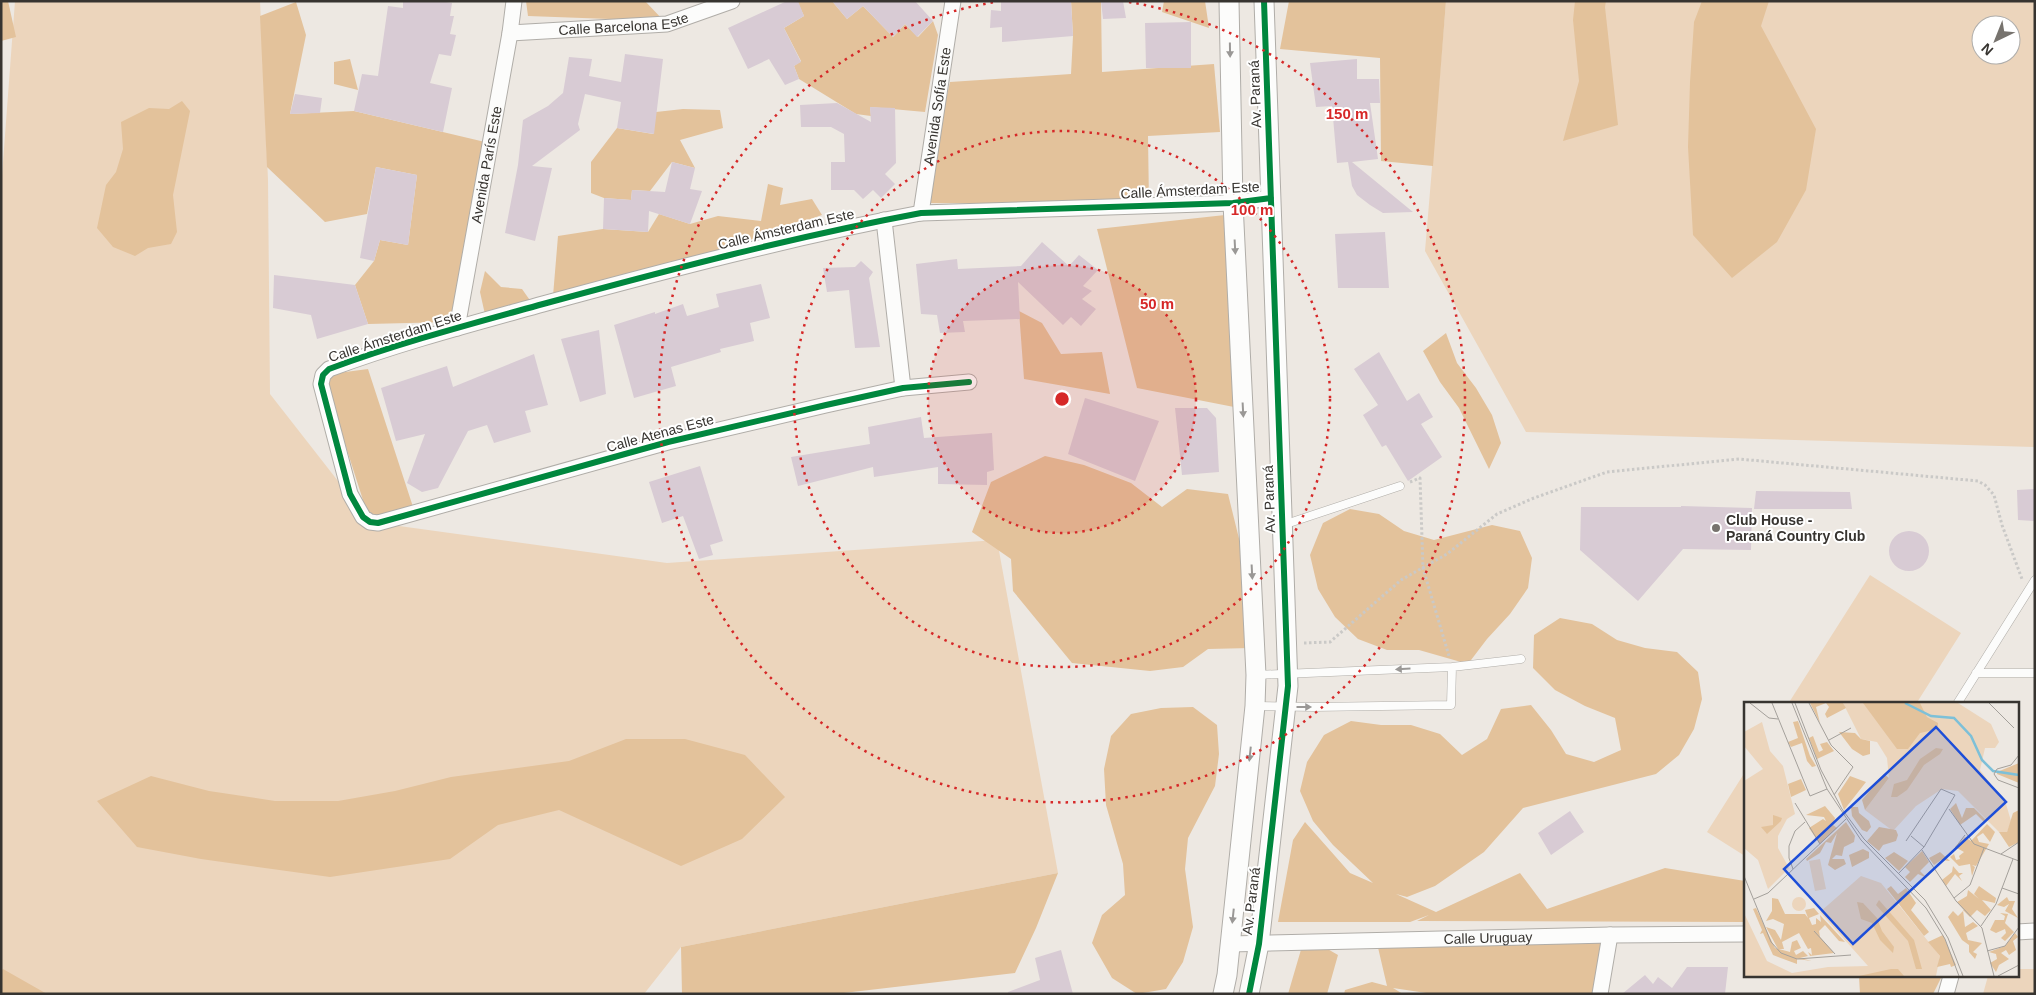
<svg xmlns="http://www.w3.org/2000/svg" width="2036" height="995" font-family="Arial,sans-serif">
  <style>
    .green { fill: #ecd5bc; fill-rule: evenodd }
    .forest { fill: #e3c29b }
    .building { fill: #d8cbd4 }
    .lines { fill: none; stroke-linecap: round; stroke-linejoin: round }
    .service-casing { stroke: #b0ada8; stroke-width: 9 }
    .minor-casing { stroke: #b0ada8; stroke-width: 17 }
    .tertiary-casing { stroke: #b0ada8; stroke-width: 21 }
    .path { stroke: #cac9c7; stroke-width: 3; stroke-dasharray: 2.5 2.5; stroke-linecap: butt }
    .service { stroke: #fcfcfb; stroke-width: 8 }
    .minor { stroke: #fcfcfb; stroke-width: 15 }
    .tertiary { stroke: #fcfcfb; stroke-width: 19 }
    .cycleway-casing { stroke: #fff; stroke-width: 9 }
    .cycleway { stroke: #00873e; stroke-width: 6 }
    .oneway { fill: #9a9896 }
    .ring { fill: none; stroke: #d62828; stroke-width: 2.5; stroke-dasharray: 2.5 5 }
    .poi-dot { fill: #77736e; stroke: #fff; stroke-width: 2 }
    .labels { text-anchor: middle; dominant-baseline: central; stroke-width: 4; stroke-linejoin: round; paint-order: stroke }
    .street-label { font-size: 14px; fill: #373430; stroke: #fff }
    .poi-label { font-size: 14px; font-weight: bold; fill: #373430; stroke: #fff; text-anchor: start }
    .inset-river { fill: none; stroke: #7dc0d8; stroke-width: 2.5 }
    .inset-road { fill: none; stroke: #a4a09b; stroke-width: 1 }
    .view { fill: #1d4ed8; fill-opacity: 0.15; stroke: #1d4ed8; stroke-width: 2.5 }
    .inset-edge { fill: none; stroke: #373430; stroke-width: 2.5 }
    .centre { fill: #d62828; stroke: #fff; stroke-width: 2.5 }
    .ring-label { font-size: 15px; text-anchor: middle; font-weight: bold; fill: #d62828; stroke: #fff; stroke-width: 4; stroke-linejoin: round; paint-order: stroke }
  </style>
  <rect width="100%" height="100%" fill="#ede8e2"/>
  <path class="green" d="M15 1H260L268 180 270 394 370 522 667 563 997 540 1058 873 681 947 644 994H1V189Z
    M1446 1H2035V447L1526 432 1425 251ZM1981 25H2011V55H1981Z
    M1870 575 1961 633 1916 704H1788Z
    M1745 772V856L1707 832Z
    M2017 969H2035V994H1983L1988 976H2017Z"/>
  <path class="forest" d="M1 1H8L16 37 1 41Z
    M526 1H645L664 21 528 16Z
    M797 1H832L847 19 863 6 893 37 905 24 918 37 933 21 938 35 925 112 870 107 871 116 856 114 799 79 794 66 801 61 784 28 804 16Z
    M1071 1H1101L1102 72 1214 64 1220 132 1148 136 1149 204 923 203 950 82 1071 74 1073 36Z
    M1164 1H1205L1209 28 1162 12Z
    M1289 1H1446L1433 166 1381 161 1380 58 1280 49Z
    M1575 1H1606L1605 7 1618 125 1563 141 1579 81 1573 20Z
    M1702 1H1769L1761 26 1816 129 1806 190 1777 242 1732 278 1693 235 1688 147 1690 82 1694 22Z
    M296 2 306 35 290 114 354 111 485 142 484 177 450 322 368 324 355 285 374 261 380 240 408 245 417 175 376 167 367 214 325 222 267 167 260 16Z
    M350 59 358 90 334 84V62Z
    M182 101 190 111 173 195 177 232 171 244 148 248 135 256 113 247 97 228 106 185 116 172 123 149 121 122 149 108 169 109Z
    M683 109 720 110 723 128 680 140 695 168 672 162 650 191 632 190 631 200 604 198 591 193V162L617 128 653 134 656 112Z
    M768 184 783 188 780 205 812 199 822 215 721 250 553 296 558 236 603 229 648 232 659 214 690 224 718 216 761 221Z
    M1225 215 1234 407 1137 388 1097 229Z
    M485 271 501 287 522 289 534 306 486 319 480 292Z
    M1019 311 1042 323 1061 354 1102 352 1110 394 1024 379Z
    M1446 333 1457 363 1476 388 1492 415 1501 443 1489 469 1459 408 1440 382 1423 351Z
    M368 369 415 513 370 522 323 375Z
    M1045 456 1084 465 1131 483 1162 507 1187 489 1228 494 1247 571 1251 648 1208 649 1183 667 1150 671 1072 663 1013 591 1011 559 972 532 991 482Z
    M1350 509 1379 514 1404 531 1434 540 1492 525 1520 531 1532 558 1528 588 1510 614 1487 639 1468 664 1419 650H1387L1358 639 1335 617 1318 589 1310 555 1323 523Z
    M1560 618 1592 624 1617 640 1645 648 1677 652 1698 672 1702 699 1694 729 1679 755 1656 774 1523 808 1484 852 1461 868 1435 886 1407 897 1396 894 1436 912 1520 873 1547 909 1665 868 1745 881V922L1417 921 1429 915 1410 922H1278L1293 840 1305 822 1350 873 1373 883 1333 845 1313 821 1300 791 1307 762 1324 735 1351 721 1381 725H1411L1440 734 1462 755 1487 739 1501 709 1531 705 1551 730 1566 754 1594 762 1621 750 1615 718 1585 706 1555 690 1533 668 1534 635Z
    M1193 707 1217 725 1219 754 1215 786 1188 838 1185 869 1193 927 1183 962 1166 989 1137 994 1112 978 1092 943 1102 915 1125 895 1123 864 1106 805 1104 769 1111 736 1131 714 1161 708Z
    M626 739H685L745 755 785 797 742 839 681 866 559 810 498 825 450 859 330 877 201 859 137 847 97 801 151 776 209 791 275 801H338L395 791 451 777 569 761Z
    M1058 873 1036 928 1015 973 835 994H682L681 947Z
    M1305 936 1338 955 1327 994H1288Z
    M1606 937 1597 994H1433L1393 988 1403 994H1344L1345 990 1372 982 1387 986 1376 939Z
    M3 969 47 994H1V971Z
    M1859 976H1942L1933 994H1860Z"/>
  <path class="building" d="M403 1H440L452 3 450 16H454L450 34 456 35 451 56 439 54 430 83 452 88 443 132 354 111 362 74 378 76 388 6 403 8Z
    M787 1H798L804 16 784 28 801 62 794 66 799 79 785 85 769 59 748 69 728 28Z
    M832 1H915L933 21 917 37 905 24 893 37 863 6 847 19Z
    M1001 1H1071L1073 36 1002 42V27L990 28 991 10 1001 11Z
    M1101 1H1123L1126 18 1103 19Z
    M1191 22V68H1146L1145 23Z
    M625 54 663 59 654 134 617 128 621 102 585 94 578 124 580 130 532 166 552 168 535 241 505 233 518 165 523 120 548 106 563 93 569 57 592 59 589 76 621 82Z
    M1357 59V79H1379L1380 103H1370L1378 159 1352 162 1413 212 1383 213 1370 205 1357 195 1352 186 1348 162 1337 163 1332 106 1316 107 1310 63Z
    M295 94 322 98 320 113 290 114Z
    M837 103 871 122 870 107 895 108 896 163 885 174 895 184 881 198 873 190 863 199 854 190H831V162H845L844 134 831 127H801L800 105Z
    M672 162 695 168 690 189 702 191 690 224 649 211 648 232 603 229 604 198 631 200 632 190 665 192Z
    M376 167 417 175 408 245 380 240 374 261 360 258Z
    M1385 232 1389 288H1338L1335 234Z
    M1042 242 1069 266 1079 255 1098 270 1083 286 1092 291 1082 299 1096 309 1081 326 1071 317 1063 325 1018 282 1020 319 963 321 965 332 940 333 937 315 921 314 916 264 957 259 958 269 1021 266Z
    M861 261 873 272 869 278 880 347 855 348 849 290 827 292 823 268 855 267Z
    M274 275 355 285 368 324 317 339 311 315 273 308Z
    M761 284 770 318 750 323 754 341 720 349 721 352 671 367 676 386 634 398 614 325 655 312V314L683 304 687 316 719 307 716 294Z
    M599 330 606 394 580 402 561 339Z
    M1379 352 1407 401 1419 393 1433 417 1421 424 1442 457 1408 481 1386 445 1382 447 1363 415 1378 405 1354 369Z
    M534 354 548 405 525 411 531 432 494 443 487 425 468 431 438 488 422 492 407 483 425 434 396 441 381 388 447 366 453 387Z
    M1085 398 1159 421 1135 481 1068 454Z
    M1175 408H1207L1216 418 1219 472 1182 475Z
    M921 417 924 438 992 433 994 470 987 472V485L938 484V467L874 477 873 467 798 486 791 457 870 444 868 427Z
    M700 466 723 541 710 545 713 555 699 559 683 516 662 523 649 482Z
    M2035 489V521L2018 520 2017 490Z
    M1756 491 1850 492 1852 509H1754Z
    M1681 506 1752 508 1751 550 1683 549 1638 601 1580 550 1581 507H1681Z
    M1889 551a20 20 0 1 1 40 0a20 20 0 1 1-40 0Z
    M1570 811 1584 832 1551 855 1538 833Z
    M1061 950 1073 994H1008V992L1040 980 1035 958Z
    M1687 967H1728L1725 994H1622L1645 975 1653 984 1658 977 1672 988Z"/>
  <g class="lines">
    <g class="service-casing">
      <path id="service" d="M1283 525 1400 486
        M1976 673H2035
        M1256 675 1452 667 1521 659
        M1957 704 2035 580
        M1255 706 1313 707 1451 705 1452 667"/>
    </g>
    <g class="minor-casing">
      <g id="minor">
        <path id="s1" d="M510 33 667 24 732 1"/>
        <path id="s2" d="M921 213 953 1"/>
        <path d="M884 220 903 388"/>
        <path id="s3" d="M457 328 510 33 514 1"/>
        <path d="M969 382 903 388 826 405 668 442 378 523 370 522 363 517 350 494 321 384 323 375 329 369C399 343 471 324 543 304 668 270 793 237 921 213L1233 203 1271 198"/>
        <path d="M2017 932 2035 931"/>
        <path id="s4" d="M1230 944 1610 935 1745 934"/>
        <path d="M1600 994 1610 935"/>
        <path d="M1946 994 1951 976"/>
      </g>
    </g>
    <g class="tertiary-casing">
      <path id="tertiary" d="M1223 994 1227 975 1255 706 1256 675 1233 203 1229 1
        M1249 994 1259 944 1288 686 1264 1"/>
    </g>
    <path class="path" d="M1410 482 1420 478 1423 568 1449 656
      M1304 643 1330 642 1401 580 1447 554 1497 514 1534 498 1607 472 1739 459 1978 481 1985 485 1994 495 2002 525 2022 579"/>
    <use href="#service" class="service"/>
    <use href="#minor" class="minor"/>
    <use href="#tertiary" class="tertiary"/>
    <g class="cycleway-casing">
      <path id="cycleway" d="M969 382 903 388 826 405 668 442 378 523 370 522 363 517 350 494 321 384 323 375 329 369C399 343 471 324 543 304 668 270 793 237 921 213L1233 203 1271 198
        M1249 994 1259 944 1288 686 1264 1"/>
    </g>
    <use href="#cycleway" class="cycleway"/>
  </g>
  <defs><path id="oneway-solid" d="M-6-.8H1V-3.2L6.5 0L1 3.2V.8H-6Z" transform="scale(1.25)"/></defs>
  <g class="oneway">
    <use href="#oneway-solid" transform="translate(1230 50) rotate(89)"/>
    <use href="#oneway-solid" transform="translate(1235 247) rotate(87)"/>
    <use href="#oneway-solid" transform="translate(1243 410) rotate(87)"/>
    <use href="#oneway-solid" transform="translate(1252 572) rotate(87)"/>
    <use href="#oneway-solid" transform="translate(1403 669) rotate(177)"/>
    <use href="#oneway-solid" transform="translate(1304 707)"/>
    <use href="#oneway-solid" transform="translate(1250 754) rotate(96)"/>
    <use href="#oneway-solid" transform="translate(1233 916) rotate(96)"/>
  </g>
  <circle cx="1062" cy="399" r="134" fill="#d62828" fill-opacity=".12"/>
  <g class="ring">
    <circle cx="1062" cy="399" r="134"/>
    <circle cx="1062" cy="399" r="268"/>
    <path d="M1129 2A403 403 0 1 1 995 2"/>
  </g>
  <circle class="poi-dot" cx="1716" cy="528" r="5"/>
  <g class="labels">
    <g class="street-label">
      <text stroke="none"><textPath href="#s1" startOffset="114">Calle Barcelona Este</textPath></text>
      <text transform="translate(1255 94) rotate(-92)">Av. Paraná</text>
      <text stroke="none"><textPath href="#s2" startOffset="108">Avenida Sofía Este</textPath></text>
      <text stroke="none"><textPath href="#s3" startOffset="166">Avenida París Este</textPath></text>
      <text transform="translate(1190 190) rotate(-3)">Calle Ámsterdam Este</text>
      <text transform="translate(786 229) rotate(-13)">Calle Ámsterdam Este</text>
      <text transform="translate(395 336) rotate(-18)">Calle Ámsterdam Este</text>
      <text transform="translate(660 433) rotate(-15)">Calle Atenas Este</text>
      <text transform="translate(1269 499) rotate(-92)">Av. Paraná</text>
      <text transform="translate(1251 901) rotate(-83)">Av. Paraná</text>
      <text stroke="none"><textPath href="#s4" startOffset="258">Calle Uruguay</textPath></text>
    </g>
    <g class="poi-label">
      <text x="1726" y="520">Club House -<tspan x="1726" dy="16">Paraná Country Club</tspan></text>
    </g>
  </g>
  <g transform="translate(1744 702)">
    <rect width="275" height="275" fill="#ede8e2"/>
    <path d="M99 1H214L247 22 255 40 251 46H241L236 68 262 102 267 119 263 130H255L214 89 198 87 172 104 149 129 121 108 145 76 143 56 133 40 117 37ZM18 20 26 49 39 64 51 112 43 117 34 134V146L45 166 24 187 14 158 0 146V79L19 67 0 44V30ZM76 157 82 187 71 189 65 159ZM117 174 137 181 196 254 192 274H0V211L23 259 48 271 84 265 124 264 76 210ZM48 202a7 7 0 1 1 14 0a7 7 0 1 1-14 0Z" fill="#ecd5bc"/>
    <path d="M66 1H99L102 6 83 16 81 12 85 5 82 1 72 5 76 21ZM119 1H176L183 15 194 21V27L176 31 164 47H153ZM54 19 66 54 72 64 68 65 63 59 58 41 47 45 44 40 54 36 49 20ZM95 30 111 31 117 37 126 39V52L119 54 108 47ZM69 34 75 50 79 48 76 42 83 40 90 49 73 57 65 36ZM192 46 199 47 196 52 180 63 163 88 153 95H147L150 82 163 78 176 57ZM275 61V81L253 72V70ZM140 72 145 76 121 108 118 98ZM106 74 122 80 100 108 94 92ZM57 77 62 88 47 95 44 82ZM212 101 218 116 222 106H230L241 117 240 120 232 112 216 123 206 107ZM81 104 91 116 89 123 93 126 76 142 65 126 79 117 82 119 80 115 62 113ZM107 105H114L115 111 125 119 127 125 123 130 118 128 108 114ZM275 108V140L265 145 255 130H263L269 111ZM29 113 38 116 37 119 23 132 17 125 29 123ZM102 120 111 134 110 140 100 145 98 154 92 153 88 157H100L102 162 91 168 84 163 93 131 87 141 82 140 76 151 63 159 62 157ZM243 122 251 130 246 140 239 131 233 135 235 140 245 142 232 164 228 163 231 165 228 174 226 162 215 164 206 155 210 152 212 158 216 157 215 154 220 150 211 145 221 135 227 139ZM135 125 152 128 154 133 152 139 139 143 135 149 123 139ZM119 147 125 150V156L108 165 105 153ZM178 149 185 160 176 169 183 176 174 172 166 180 161 175 166 170 161 165ZM150 150 164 159 155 169 141 156ZM196 150 206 159 197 158 190 163 185 156ZM209 164 215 171H219L215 174 218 179 211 172 202 184 198 178 208 170ZM147 184 154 192 162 186 172 201 167 208 185 230 180 234 143 187ZM235 184 252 196 251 201 238 198 247 208 241 214 233 208 226 215 219 208 221 225 229 220 234 224 222 231 224 238 238 241 229 250 233 252 231 257 225 250V243L218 238 204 215 209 209 214 214 220 208 213 200 223 194 224 188 235 197 230 192ZM263 195 265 199H271L268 207 274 216 261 209 265 202 260 205 253 203ZM28 196 34 197 41 212H61L64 216 61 208 70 206 75 212 65 216 68 223 72 222V216L77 220 76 213 101 240 95 239 81 223 75 229 76 235 90 251 66 254 64 250 68 253 67 246 64 247 55 231 38 240 40 247H35L46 250 48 240 53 238 57 246 50 249 52 253 59 249 64 254 56 256 68 259 53 257V262L29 253 19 231 16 232 18 228 9 207 12 206 31 246 34 247 22 225 31 228 37 238 40 222 29 217 22 219 28 209ZM135 198 170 238 178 267H172L164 239 132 203ZM113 200 119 201 133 216 138 229 150 245 149 251 136 238 128 221 117 217ZM256 211 264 212 261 221 270 230 261 239 257 236 262 231 261 227 252 231 246 228 251 218H260L261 214ZM271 231 274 235 269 239 272 248 265 253 262 248 257 251 265 257 255 263 252 270 246 261 253 257 252 252 245 250 261 244ZM199 233 212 263 207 265 206 262 193 265 196 254 184 240ZM147 267H154L160 274H115Z" fill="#e3c29b"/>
    <path class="inset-river" d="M161 1 187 14 210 16 227 34 238 58 249 69 275 73"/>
    <path class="inset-road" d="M6 1 25 16 34 17M28 1 66 94 83 87M48 1 83 87 117 138 182 206 201 237 215 274M51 1 77 68 98 107 120 137 181 198 204 236 219 274M65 1 87 43 109 65 90 93M245 1 270 26M85 38 107 26M275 53 267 63 253 67 250 72 254 78 275 86M51 101 76 142M205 107 230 142 275 159M167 134 180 145M178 148 212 199 238 226 250 274M257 152 275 140M205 154 221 133M49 167 45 156V144L51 129 61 120M155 171 180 145 211 93 197 87 162 139M0 174 27 240 37 251 53 257 107 253M258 186 275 192M210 196 226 183 240 146M10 197 24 191 102 117M237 224 252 202 269 157M70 229 91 252M243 249 261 244 275 225M254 274 275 263"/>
    <path class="view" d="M192 25 262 100 109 242 40 167Z"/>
    <rect width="275" height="275" class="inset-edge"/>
  </g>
  <circle cx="1062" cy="399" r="8" class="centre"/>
  <g class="ring-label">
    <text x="1347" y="119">150 m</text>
    <text x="1252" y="215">100 m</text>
    <text x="1157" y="309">50 m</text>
  </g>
  <rect width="2036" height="995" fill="none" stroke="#373430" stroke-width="5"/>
  <g transform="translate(1996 40) rotate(223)"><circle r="24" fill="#ffffff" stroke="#afaeac"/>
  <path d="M0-4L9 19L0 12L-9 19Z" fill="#77736e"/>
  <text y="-8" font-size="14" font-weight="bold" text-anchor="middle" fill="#373430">N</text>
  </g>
</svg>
